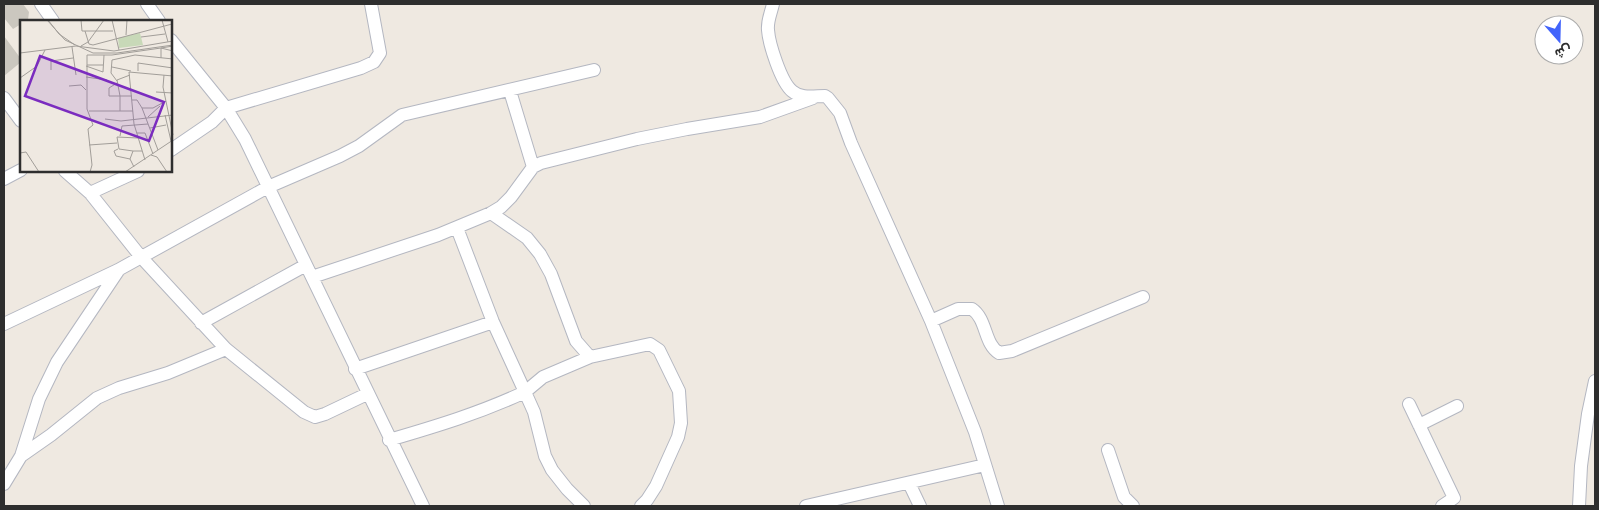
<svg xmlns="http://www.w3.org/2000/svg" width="1599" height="510" font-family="Jost,Vazirmatn,sans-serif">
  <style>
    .building { fill: #cbc7bf }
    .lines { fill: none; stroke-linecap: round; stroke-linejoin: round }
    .minor-casing { stroke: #b4b7c1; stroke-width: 14 }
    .minor { stroke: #fff; stroke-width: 12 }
    .inset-road { fill: none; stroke: #a29e99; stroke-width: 1 }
    .view { fill: #7b2cbf; fill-opacity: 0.15; stroke: #7b2cbf; stroke-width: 2.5 }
    .inset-edge { fill: none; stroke: #2e2e2e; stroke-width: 2.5 }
  </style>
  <rect width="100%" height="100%" fill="#efe9e1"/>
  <path class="building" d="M4 4H23L29 12 28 20 21 21V24L13 29 4 18Z
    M4 36 21 59V62L4 76Z"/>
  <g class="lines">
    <g class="minor-casing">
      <path id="minor" d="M41 4 53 21
        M147 4 159 21
        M773 4C771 13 767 21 768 30 769 44 781 82 792 91 801 99 814 96 825 96L828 98 840 113 851 143 931 321 975 432 998 506
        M171 40 226 108 245 139 423 506
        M510 91 533 167
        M4 98 21 121
        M171 150 212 122 226 108 361 68 374 62 380 53 371 4
        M65 171 90 193 141 257 226 349 304 412 315 417 325 414 367 394
        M4 179 21 170
        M90 193 138 171
        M491 213 527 238 540 254 551 274 576 341 590 357
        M312 277 438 235 491 213 501 207 511 197 533 167 541 163 637 139 687 129 760 117 813 98
        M931 321 958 309H972C987 319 984 344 999 353L1012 351 1143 297
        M201 323 306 265
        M4 324 118 270 268 187 340 156 359 146 402 115 594 70
        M355 369 493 322
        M1409 404 1454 498 1442 506
        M1419 425 1457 406
        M389 440C437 426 480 413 525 392L493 322 457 228
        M1108 450 1124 497 1133 506
        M21 456 39 399 57 362 118 271
        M909 483 920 506
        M4 484 21 456 51 435 97 398 119 388 168 373 226 349
        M584 506 567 489 552 470 545 456 534 412 525 392 543 377 590 357 650 344 659 350 679 391 681 423 678 437 656 486 647 500 641 506
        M806 506 985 465
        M1579 506 1581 466 1588 414 1595 381"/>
    </g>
    <use href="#minor" class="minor"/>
  </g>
  <g transform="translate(20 20)">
    <rect width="152" height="152" fill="#efe9e1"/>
    <path d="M120 13 123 25 99 28 98 18Z" fill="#c8d9b8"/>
    <path class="inset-road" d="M27 0 45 20 73 33H97L153 25M28 0 39 14 55 25M61 0 62 11H93M92 0 99 30M142 0 148 22M65 11 69 24 73 25 152 4M106 15 107 0M121 17 145 14M61 26 68 22 84 0M52 27 56 55M0 33 56 26 94 31 153 21M141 38V28L153 26M67 45H83M66 46 83 52 84 35M92 47 111 51M31 50V41L53 38M118 51V43L153 48M144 55 143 67 153 115M66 57 87 60M0 58 17 46 25 30M97 61 91 53 92 40 115 35 153 39M97 63 89 68V76H100L97 60 110 55M49 66 61 65 66 70M136 72 153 73M112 80H117L122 88 138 130M122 88H133L146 81M69 91H113M100 91V76H112M145 95 151 121M128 97 140 86M85 99 101 101 153 95M130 108 146 105M117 113H125L133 134M100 116 102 106 128 104M69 125 97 123M98 129 94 131 96 136 110 139M113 131 99 129 97 117 118 118M0 133 6 132 19 152M131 135 137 137 147 152M125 140 114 104 109 52 153 56M114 147 110 139 113 131H122M70 152 72 145 68 109 73 105 67 89V35H92L141 28 153 31M105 152 153 120"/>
    <path class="view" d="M20 36 144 82 129 121 5 76Z"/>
    <rect width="152" height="152" class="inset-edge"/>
  </g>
  <rect width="1599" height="510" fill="none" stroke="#2e2e2e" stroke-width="10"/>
  <g transform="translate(1559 40) rotate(160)"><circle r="24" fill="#ffffff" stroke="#ababab"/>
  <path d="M0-4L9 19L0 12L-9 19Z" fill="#4264fb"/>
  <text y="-8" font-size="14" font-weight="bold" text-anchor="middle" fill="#2e2e2e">ش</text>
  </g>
</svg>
